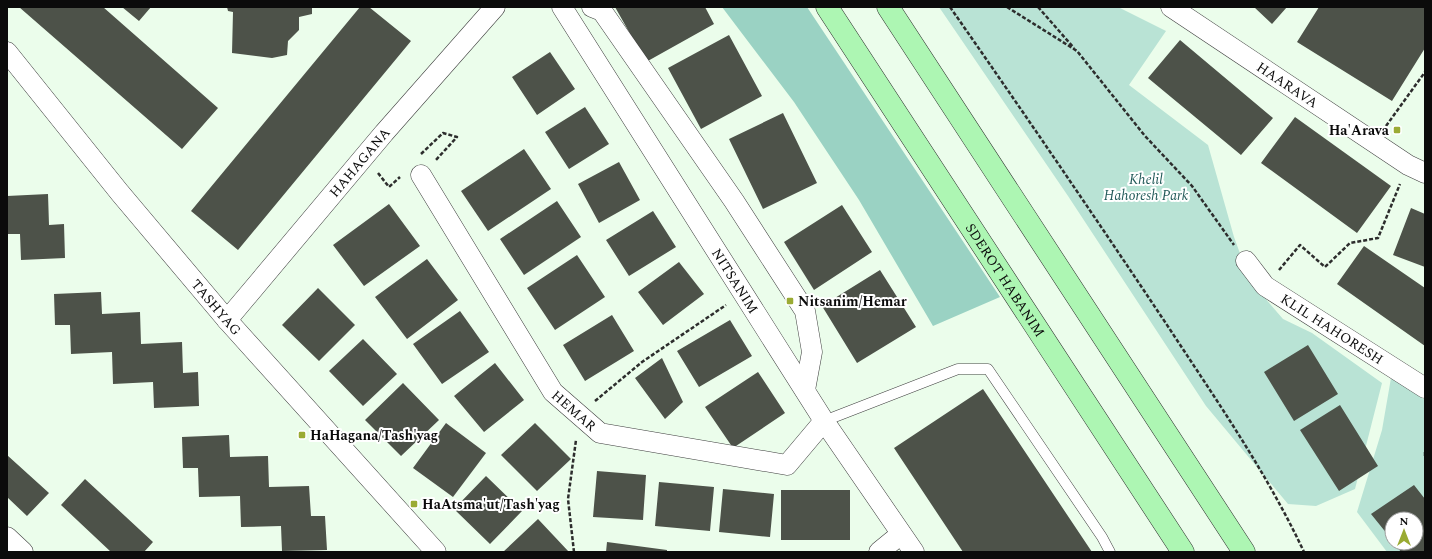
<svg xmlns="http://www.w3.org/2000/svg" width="1432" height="559" font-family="Spectral,serif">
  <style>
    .green { fill: #b9e3d5; fill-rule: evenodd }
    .forest { fill: #9ad2c3 }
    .building { fill: #4d5249 }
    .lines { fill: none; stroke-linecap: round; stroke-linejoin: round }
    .lane-casing { stroke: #3e3e3e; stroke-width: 11 }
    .street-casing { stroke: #3e3e3e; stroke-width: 21 }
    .secondary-casing { stroke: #2d2d2d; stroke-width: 23 }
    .path { stroke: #2d2d2d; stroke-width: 2.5; stroke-dasharray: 4 2; stroke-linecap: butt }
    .lane { stroke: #fff; stroke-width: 10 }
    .street { stroke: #fff; stroke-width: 20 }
    .secondary { stroke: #adf6b3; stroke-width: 22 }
    .poi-dot { fill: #9aab33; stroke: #fff; stroke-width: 1.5 }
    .labels { text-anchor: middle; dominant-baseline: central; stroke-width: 4; stroke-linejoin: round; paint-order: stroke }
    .street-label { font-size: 14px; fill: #0b0b0b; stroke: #fff }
    .poi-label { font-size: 14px; font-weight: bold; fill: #0b0b0b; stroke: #fff; text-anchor: start }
    .park-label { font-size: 14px; font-style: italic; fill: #235b5a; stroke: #fff }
  </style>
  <rect width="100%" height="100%" fill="#ebfdeb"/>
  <path class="green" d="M939 7H1118L1166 31 1129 85 1208 145 1234 237 1250 281 1283 319 1312 333 1382 383 1355 489 1316 506 1288 504 1206 406 1068 196Z
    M1391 378 1425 400V552H1387L1357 512 1382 430ZM1392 519H1416V543H1392Z"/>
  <path class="forest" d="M722 7H807L1000 297 933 326 859 200 794 102Z"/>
  <path class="building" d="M19 7H103L218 108 182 149Z
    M122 7H151L139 21Z
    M227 7H312V14L299 17V30L288 41 287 55 272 58 232 53 233 12 228 11Z
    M360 7H369L411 41 238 250 191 211Z
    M615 7H705L714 24 646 62Z
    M1254 7H1287L1272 24Z
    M1319 7H1425V48L1392 101 1297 42Z
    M729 35 762 96 701 129 668 68Z
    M1180 40 1273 118 1241 155 1148 78Z
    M550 52 575 89 537 115 512 77Z
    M585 107 609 144 569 169 545 132Z
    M783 113 817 183 763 209 729 139Z
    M1295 117 1391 186 1357 233 1261 163Z
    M524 149 551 189 488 231 461 191Z
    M619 162 640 200 599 223 578 184Z
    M48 194 49 225 64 224 65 258 21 260 20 234H7V196Z
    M557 201 581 237 524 275 500 239Z
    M389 204 420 246 364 286 333 245Z
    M842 205 872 252 814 290 784 242Z
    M1411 208 1425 214V267L1393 255Z
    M653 211 676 247 629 276 606 240Z
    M1364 246 1425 288V346L1337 284Z
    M577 255 605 297 555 330 527 288Z
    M427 259 458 300 407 339 375 297Z
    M679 262 704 294 663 325 638 292Z
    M880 270 916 327 857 363 822 306Z
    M318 288 355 325 319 361 282 325Z
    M101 292 102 314 140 312 141 344 182 342 183 373 198 372 199 406 154 408 153 382 113 384 112 352 71 354 70 325H55L54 294Z
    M460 311 489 352 442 384 413 344Z
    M612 315 634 351 585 381 563 345Z
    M730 320 752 356 699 387 677 351Z
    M363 339 397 374 363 406 329 371Z
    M1308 345 1338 394 1294 421 1264 372Z
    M662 358 683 402 665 419 635 378Z
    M495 363 524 400 484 432 454 396Z
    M758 372 785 413 733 448 705 407Z
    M403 383 439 420 401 456 365 420Z
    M983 389 1092 552H963L894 448Z
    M1340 405 1378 466 1339 491 1300 430Z
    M446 423 486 453 453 497 413 468Z
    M535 423 571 459 537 491 501 455Z
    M229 435 230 457 268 456 269 487 309 486 311 516H325L327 550 282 551 281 526 241 527 240 496 199 497 198 468H183L182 437Z
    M7 455 49 493 27 516 7 497Z
    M597 471 646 475 643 520 593 517Z
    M486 476 522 511 490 544 454 509Z
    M85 479 153 542 144 552H111L61 505Z
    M659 482 714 487 710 531 655 526Z
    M1414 485 1425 499V552H1401L1394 543H1416V519H1392V540L1371 514Z
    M723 489 774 494 770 537 719 532Z
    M781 490H850V540H781Z
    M538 519 569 552H503Z
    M607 542 667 550V552H606Z"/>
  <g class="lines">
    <g class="lane-casing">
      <path id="lane" d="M824 421 958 369H988L1102 537 1110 552"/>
    </g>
    <g class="street-casing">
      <g id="street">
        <path id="s1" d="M562 7 824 421 914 552"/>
        <path d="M592 7 602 11 734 201 805 311 812 352 805 390"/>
        <path id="s2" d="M1171 7 1408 165 1425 173"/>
        <path id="s3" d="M7 52 120 193 227 320 436 552"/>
        <path id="s4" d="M421 175 553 392 600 433 787 465 824 421"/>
        <path id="s5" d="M1246 261 1265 286 1425 388"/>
        <path id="s6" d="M227 320 384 133 495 7"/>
        <path d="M7 537 23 552"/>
        <path d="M879 552 901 534"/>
      </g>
    </g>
    <g class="secondary-casing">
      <g id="secondary">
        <path id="s7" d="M827 7 1183 552"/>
        <path d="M888 7 1244 552"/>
      </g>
    </g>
    <path class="path" d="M950 7C1024 113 1097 220 1169 328 1217 401 1267 473 1304 552
      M1007 7 1077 51 1145 136 1192 186 1234 245
      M1038 7 1074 48
      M1386 126 1425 72
      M421 154 443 133 457 137 435 161
      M378 173 389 187 400 177
      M1279 270 1300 245 1325 267 1350 243 1378 238 1400 184
      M595 401 642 362 726 305
      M1425 452V456
      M574 552 568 499 576 440"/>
    <use href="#lane" class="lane"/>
    <use href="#street" class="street"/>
    <use href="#secondary" class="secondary"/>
  </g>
  <g class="poi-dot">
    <rect x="1393" y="126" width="8" height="8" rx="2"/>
    <rect x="786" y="297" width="8" height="8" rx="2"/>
    <rect x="298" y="431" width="8" height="8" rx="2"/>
    <rect x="410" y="500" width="8" height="8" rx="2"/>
  </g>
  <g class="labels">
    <g class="street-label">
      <text stroke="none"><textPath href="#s2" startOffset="140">HAARAVA</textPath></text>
      <text stroke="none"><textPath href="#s6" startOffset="206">HAHAGANA</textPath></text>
      <text stroke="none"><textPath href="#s7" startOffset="326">SDEROT HABANIM</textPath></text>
      <text stroke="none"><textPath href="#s1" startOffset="324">NITSANIM</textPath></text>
      <text stroke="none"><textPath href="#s3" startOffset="330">TASHYAG</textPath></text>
      <text stroke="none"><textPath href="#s5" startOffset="111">KLIL HAHORESH</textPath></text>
      <text stroke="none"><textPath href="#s4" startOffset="282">HEMAR</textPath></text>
    </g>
    <g class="poi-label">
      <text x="1389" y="130" text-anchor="end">Ha'Arava</text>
      <text x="798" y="301">Nitsanim/Hemar</text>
      <text x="310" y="435">HaHagana/Tash'yag</text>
      <text x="422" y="504">HaAtsma'ut/Tash'yag</text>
    </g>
    <g class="park-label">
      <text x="1146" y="179">Khelil<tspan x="1146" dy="16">Hahoresh Park</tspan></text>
    </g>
  </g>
  <rect width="1432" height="559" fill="none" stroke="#0b0b0b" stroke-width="16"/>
  <g transform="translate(1404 531)"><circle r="19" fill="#ffffff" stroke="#9d9d9d"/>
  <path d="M0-3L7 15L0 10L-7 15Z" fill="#9aab33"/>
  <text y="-6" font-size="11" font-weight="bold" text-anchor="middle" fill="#0b0b0b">N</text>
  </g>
</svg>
